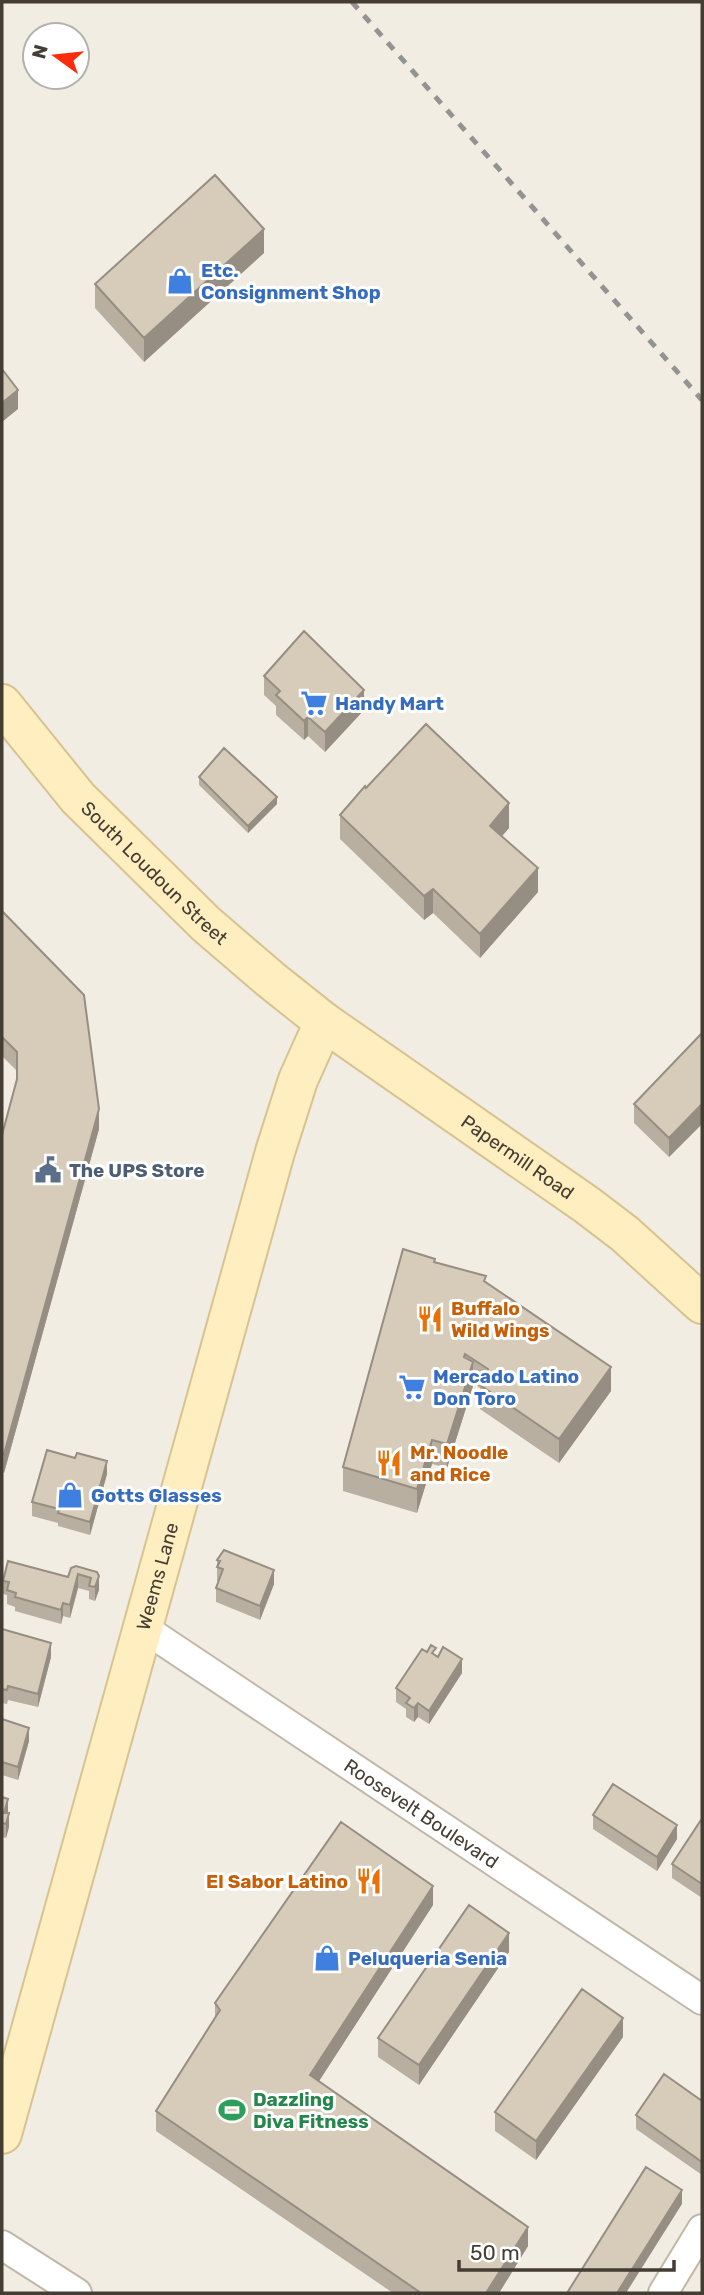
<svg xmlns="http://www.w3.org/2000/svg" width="704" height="2295" font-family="Rubik,sans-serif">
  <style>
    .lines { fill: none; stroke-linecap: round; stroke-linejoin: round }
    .minor-casing { stroke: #c0b7a8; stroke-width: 32 }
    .secondary-casing { stroke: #d7c392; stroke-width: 42 }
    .minor { stroke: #fff; stroke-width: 28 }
    .secondary { stroke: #ffeebf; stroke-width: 38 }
    .rail { stroke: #939393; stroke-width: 5; stroke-dasharray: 9 9; stroke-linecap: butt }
    .wall { fill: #b9afa0 }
    .shaded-wall { fill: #968e82 }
    .building { fill: #d7cbba; stroke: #968e82; stroke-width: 2 }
    .labels { text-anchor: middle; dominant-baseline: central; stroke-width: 6; stroke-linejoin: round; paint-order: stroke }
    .shop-label { font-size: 19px; font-weight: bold; fill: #366cbe; stroke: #fff; text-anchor: start }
    .street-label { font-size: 19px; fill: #443d33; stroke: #fff }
    .service-label { font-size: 19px; font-weight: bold; fill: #4e5e75; stroke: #fff; text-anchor: start }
    .food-label { font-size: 19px; font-weight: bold; fill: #c56008; stroke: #fff; text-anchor: start }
    .leisure-label { font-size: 19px; font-weight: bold; fill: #27864d; stroke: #fff; text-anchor: start }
  </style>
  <rect width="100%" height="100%" fill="#f2ede2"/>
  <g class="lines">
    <g class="minor-casing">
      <g id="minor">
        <path id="s1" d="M142 1627 702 2000"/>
        <path d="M2 2245 77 2293"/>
        <path d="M663 2293 702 2229"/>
      </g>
    </g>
    <g class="secondary-casing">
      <g id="secondary">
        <path id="s2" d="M2 704 78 798 206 924 270 979 324 1022 587 1205 625 1234 702 1304"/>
        <path id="s3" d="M2 2134 275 1152 298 1080 324 1022"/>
      </g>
    </g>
    <use href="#minor" class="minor"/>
    <use href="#secondary" class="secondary"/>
    <path class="rail" d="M352 2 702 400"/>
  </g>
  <path class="wall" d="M264 253 144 362 95 308V284Z
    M264 676 364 710 325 752 308 736 304 740 276 715V706L264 695Z
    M199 777 277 804 248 833 199 785Z
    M366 788 509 828 502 836 538 892 480 958 433 913 424 920 340 839V815Z
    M2 911 99 1129 4 1473 2 1472V1135L17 1081V1071L2 1056Z
    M702 1033V1124L669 1157 634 1123V1104Z
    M435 1263 486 1282 611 1391 559 1463 480 1409V1388L473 1383V1386L447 1468 432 1464 417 1513 343 1491V1467Z
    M107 1474 90 1535 58 1526V1523L32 1516V1502Z
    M217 1560 274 1584 260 1620 216 1602V1588L219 1581H217Z
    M71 1568 97 1572 99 1590 95 1601 89 1599V1591L78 1588 70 1618 63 1616 61 1624 15 1611V1607L7 1604V1595L3 1594V1581L68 1577Z
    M2 1629 51 1657 38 1707 8 1700 7 1704 2 1703Z
    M436 1656 462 1673 429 1724 418 1717 414 1722 406 1717V1709L396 1702V1688Z
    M2 1719 29 1741 18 1780 2 1775Z
    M2 1797 8 1813 9 1827 6 1838 2 1837Z
    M593 1815 677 1839 657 1871 593 1829Z
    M702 1820V1898L672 1878V1864Z
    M433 1905 319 2081 528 2246 499 2293H393L156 2131V2111L215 2019V2003Z
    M509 1952 419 2085 378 2057V2038Z
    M623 2037 536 2160 495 2131V2112Z
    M702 2101V2175L636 2129V2115Z"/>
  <path class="shaded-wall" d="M264 229V253L144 362V338Z
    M18 390V409L2 422V403Z
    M364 690V710L325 752V732Z
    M308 717V736L304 740V721Z
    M277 797V804L248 833V826Z
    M509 803V828L490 850V826Z
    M538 868V892L480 958V934Z
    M433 889V913L424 920V896Z
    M702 1104V1124L669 1157V1138Z
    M99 1109V1129L4 1473V1454Z
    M473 1362V1386L447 1468V1444Z
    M611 1367V1391L559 1463V1439Z
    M432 1440V1464L417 1513V1489Z
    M107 1461V1474L90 1535V1522Z
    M274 1570V1584L260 1620V1606Z
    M78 1574V1588L70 1618V1605Z
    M99 1576V1590L95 1601V1587Z
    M63 1603V1616L61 1624V1610Z
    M51 1643V1657L38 1707V1694Z
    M462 1659V1673L429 1724V1711Z
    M418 1703V1717L414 1722V1708Z
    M29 1728V1741L18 1780V1767Z
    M8 1799V1813H4Z
    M9 1813V1827L6 1838V1824Z
    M677 1825V1839L657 1871V1857Z
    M433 1886V1905L310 2095V2075Z
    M509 1933V1952L419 2085V2065Z
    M623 2018V2037L536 2160V2141Z
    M682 2190V2204L626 2293H617Z
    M528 2227V2246L499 2293H486Z"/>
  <path class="building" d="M215 175 264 229 144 338 95 284Z
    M2 369 18 390 2 403Z
    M304 631 364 690 325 732 308 717 304 721 276 695 280 691 264 676Z
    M426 724 509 803 490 826 538 868 480 934 433 889 424 896 340 815 365 786 366 788Z
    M224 748 277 797 248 826 199 777Z
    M2 911 84 995 99 1109 4 1454 2 1453V1135L17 1079V1052L2 1037Z
    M702 1033V1104L669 1138 634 1104Z
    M403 1249 435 1259 434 1262 486 1276 484 1281 611 1367 559 1439 480 1385 488 1369 465 1354 464 1357 473 1362 447 1444 432 1440 417 1489 343 1467Z
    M47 1450 75 1458 77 1453 107 1461 90 1522 58 1513 59 1509 32 1502Z
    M224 1550 274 1570 260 1606 216 1588 223 1569 217 1567 220 1561 217 1560Z
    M8 1561 68 1577 71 1568 76 1566 97 1572 99 1576 95 1587 89 1586 91 1578 78 1574 70 1605 63 1603 61 1610 15 1597 16 1593 7 1590 9 1582 3 1581Z
    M2 1629 51 1643 38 1694 8 1686 7 1690 2 1689Z
    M431 1645 436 1648 432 1653 438 1657 443 1647 462 1659 429 1711 418 1703 414 1708 406 1703 410 1698 396 1688 422 1649 427 1652Z
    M2 1719 29 1728 18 1767 2 1762Z
    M613 1784 677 1825 657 1857 593 1815Z
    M2 1797 8 1799 4 1813H9L6 1824 2 1823V1825Z
    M701 1820H702V1884L672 1864Z
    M341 1822 433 1886 310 2075 528 2227 486 2293H421L156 2111 220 2010 215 2003Z
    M469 1905 509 1933 419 2065 378 2038Z
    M582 1989 623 2018 536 2141 495 2112Z
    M664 2074 702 2101V2162L636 2115Z
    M646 2167 682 2190 617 2293H567Z"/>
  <defs>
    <g id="shop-bare" transform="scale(2.1)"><path d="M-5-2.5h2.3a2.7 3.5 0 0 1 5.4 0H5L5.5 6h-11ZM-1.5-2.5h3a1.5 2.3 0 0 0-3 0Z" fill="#3f7fe0" stroke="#fff" stroke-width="2.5" paint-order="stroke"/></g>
    <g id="supermarket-bare" transform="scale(2.1)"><path d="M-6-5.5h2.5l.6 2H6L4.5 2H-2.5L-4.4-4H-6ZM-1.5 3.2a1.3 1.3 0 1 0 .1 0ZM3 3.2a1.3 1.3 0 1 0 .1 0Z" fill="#3f7fe0" stroke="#fff" stroke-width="2.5" paint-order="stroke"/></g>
    <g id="civic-bare" transform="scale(2.1)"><path d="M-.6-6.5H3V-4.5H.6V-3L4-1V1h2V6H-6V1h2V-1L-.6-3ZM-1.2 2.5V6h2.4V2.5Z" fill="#5c6f8a" stroke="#fff" stroke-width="2.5" paint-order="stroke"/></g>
    <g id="restaurant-bare" transform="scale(2.1)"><path d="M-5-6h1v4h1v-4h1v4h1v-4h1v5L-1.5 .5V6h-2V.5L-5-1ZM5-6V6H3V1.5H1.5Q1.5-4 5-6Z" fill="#e8710a" stroke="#fff" stroke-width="2.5" paint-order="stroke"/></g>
    <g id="stadium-bare" transform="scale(2.1)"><path d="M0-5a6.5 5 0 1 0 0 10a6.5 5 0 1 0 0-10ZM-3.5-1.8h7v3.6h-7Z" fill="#2e9e5b" stroke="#fff" stroke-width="2.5" paint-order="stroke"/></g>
  </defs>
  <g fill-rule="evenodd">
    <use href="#shop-bare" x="180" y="281"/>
    <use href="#supermarket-bare" x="314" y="703"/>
    <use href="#civic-bare" x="48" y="1170"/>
    <use href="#restaurant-bare" x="430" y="1319"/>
    <use href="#supermarket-bare" x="412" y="1387"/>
    <use href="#restaurant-bare" x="389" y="1463"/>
    <use href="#shop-bare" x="70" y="1495"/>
    <use href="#restaurant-bare" x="369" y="1881"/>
    <use href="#shop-bare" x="327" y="1958"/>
    <use href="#stadium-bare" x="232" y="2110"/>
  </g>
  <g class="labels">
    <g class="shop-label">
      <text x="201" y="270">Etc.<tspan x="201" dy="22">Consignment Shop</tspan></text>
      <text x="335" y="703">Handy Mart</text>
      <text x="433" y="1376">Mercado Latino<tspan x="433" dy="22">Don Toro</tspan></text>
      <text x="91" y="1495">Gotts Glasses</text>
      <text x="348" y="1958">Peluqueria Senia</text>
    </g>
    <g class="street-label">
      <text stroke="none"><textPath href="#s2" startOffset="228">South Loudoun Street</textPath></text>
      <text stroke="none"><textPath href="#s2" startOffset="690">Papermill Road</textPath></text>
      <text stroke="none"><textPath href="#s3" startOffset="579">Weems Lane</textPath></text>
      <text stroke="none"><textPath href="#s1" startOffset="336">Roosevelt Boulevard</textPath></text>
    </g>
    <g class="service-label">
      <text x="69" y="1170">The UPS Store</text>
    </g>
    <g class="food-label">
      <text x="451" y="1308">Buffalo<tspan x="451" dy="22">Wild Wings</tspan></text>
      <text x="410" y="1452">Mr. Noodle<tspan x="410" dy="22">and Rice</tspan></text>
      <text x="348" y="1881" text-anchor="end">El Sabor Latino</text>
    </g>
    <g class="leisure-label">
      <text x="253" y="2099">Dazzling<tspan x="253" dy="22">Diva Fitness</tspan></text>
    </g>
  </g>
  <rect width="704" height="2295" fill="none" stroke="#443d33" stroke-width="7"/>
  <g transform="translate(56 56) rotate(285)"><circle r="33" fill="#ffffff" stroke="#b4b1ad" stroke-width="2"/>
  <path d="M0-5L12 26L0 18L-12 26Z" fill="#ff2c0c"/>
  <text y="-10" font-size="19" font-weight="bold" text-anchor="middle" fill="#443d33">N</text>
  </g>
  <path d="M459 2260v10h215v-10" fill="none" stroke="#443d33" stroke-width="3.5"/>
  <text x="470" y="2260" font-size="21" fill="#443d33" stroke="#ffffff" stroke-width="5" paint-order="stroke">50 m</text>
</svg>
